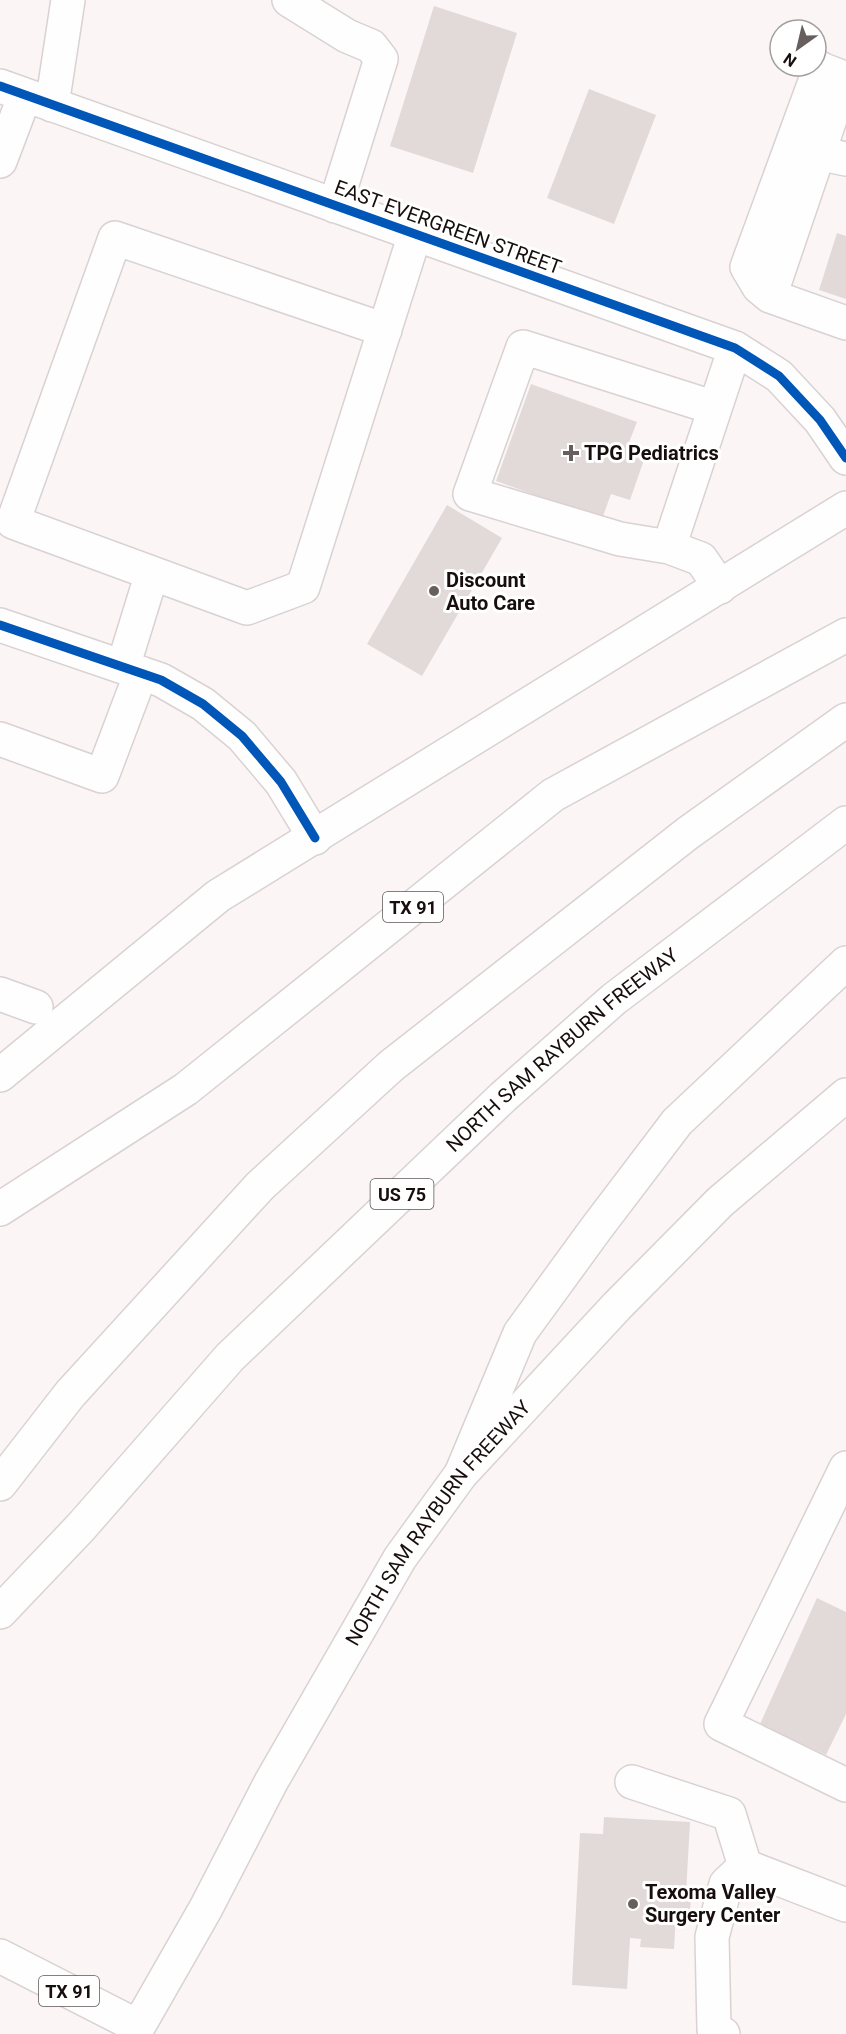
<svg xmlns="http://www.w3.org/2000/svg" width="846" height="2034" font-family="Roboto,sans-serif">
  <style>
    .building { fill: #e2dad9 }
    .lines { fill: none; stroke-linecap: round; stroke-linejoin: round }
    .minor-casing { stroke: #dad2d2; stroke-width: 36 }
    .major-casing { stroke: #dad2d2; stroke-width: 36 }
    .highway-casing { stroke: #dad2d2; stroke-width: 36 }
    .minor { stroke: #fefefe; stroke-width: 33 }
    .major { stroke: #fefefe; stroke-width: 33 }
    .highway { stroke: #fefefe; stroke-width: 33 }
    .cycleway-casing { stroke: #fff; stroke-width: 13 }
    .cycleway { stroke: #0057b8; stroke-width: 9 }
    .poi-dot { fill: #675f5e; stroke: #fff; stroke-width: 2 }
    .labels { text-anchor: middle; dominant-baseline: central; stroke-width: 6; stroke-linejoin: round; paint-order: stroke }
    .shield { fill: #fff; stroke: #5d5656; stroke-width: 1.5 }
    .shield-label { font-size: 18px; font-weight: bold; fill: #170e0d }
    .street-label { font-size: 20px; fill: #170e0d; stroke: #fff }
    .poi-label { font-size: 20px; font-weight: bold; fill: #170e0d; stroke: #fff; text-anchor: start }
  </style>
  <rect width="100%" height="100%" fill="#fbf5f5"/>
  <path class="building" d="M434 6 517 33 473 173 390 146Z
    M589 89 656 115 614 224 547 198Z
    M837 233 846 236V299L819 290Z
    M531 384 637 422 626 450 645 457 630 500 611 494 602 519 496 481Z
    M447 505 502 538 422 676 367 644Z
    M817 1598 846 1612V1714L826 1755 760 1724Z
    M604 1817 690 1822 686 1894H691L690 1914 676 1913 674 1949 640 1947 641 1939 630 1938 627 1989 572 1985 580 1833 603 1834Z"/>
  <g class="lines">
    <g class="minor-casing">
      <path id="minor" d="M289 0 347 36 371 46 381 59 335 206
        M813 66 844 78 770 296 846 323
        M0 86 735 348 779 376 820 420 846 458
        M52 105 68 0
        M818 153 846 159
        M0 161 25 95
        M770 296 759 287 747 267 820 68
        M385 330 115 238 13 522 247 608 303 587 415 234
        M669 547 620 539 470 494 523 347 715 408
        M720 587 701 559 669 547 735 348
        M0 625 161 680 203 704 242 736 281 782 315 838
        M123 667 152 573
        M0 739 102 776 141 673
        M0 994 36 1007
        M846 1468 721 1724 846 1785
        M632 1782 729 1814 745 1866 846 1905
        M723 2034 714 2029 712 1937 726 1884 745 1866"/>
    </g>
    <g class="major-casing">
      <g id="major">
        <path d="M0 1075 218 896 846 508"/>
        <path d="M0 1956 137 2026"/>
        <path id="s1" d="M134 2034 206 1908 271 1782 400 1558 461 1474 617 1306 720 1202 846 1095"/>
      </g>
    </g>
    <g class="highway-casing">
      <g id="highway">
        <path d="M0 1209 186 1089 553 795 846 635"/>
        <path d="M461 1474 520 1333 595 1230 677 1122 846 963"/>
        <path d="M0 1484 70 1394 260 1186 391 1066 688 833 846 720"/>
        <path id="s2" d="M0 1612 81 1527 230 1357 503 1097 614 999 846 823"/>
      </g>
    </g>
    <use href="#minor" class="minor"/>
    <use href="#major" class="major"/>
    <use href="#highway" class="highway"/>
    <g class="cycleway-casing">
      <path id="cycleway" d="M0 86 735 348 779 376 820 420 846 458
        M0 625 161 680 203 704 242 736 281 782 315 838"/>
    </g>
    <use href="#cycleway" class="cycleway"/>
  </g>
  <g class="poi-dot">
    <path d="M568 444h6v6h6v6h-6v6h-6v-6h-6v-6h6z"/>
    <circle cx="434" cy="591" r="6"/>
    <circle cx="633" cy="1904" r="6"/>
  </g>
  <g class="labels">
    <g class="shield">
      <rect x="383" y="892" width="60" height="30" rx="4.5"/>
      <rect x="370.5" y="1179" width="63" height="30" rx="4.5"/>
      <rect x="39" y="1976" width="60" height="30" rx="4.5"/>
    </g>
    <g class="shield-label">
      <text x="413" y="907">TX 91</text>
      <text x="402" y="1194">US 75</text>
      <text x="69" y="1991">TX 91</text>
    </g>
    <g class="street-label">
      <text transform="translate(448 227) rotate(20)">EAST EVERGREEN STREET</text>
      <text stroke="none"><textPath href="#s2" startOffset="796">NORTH SAM RAYBURN FREEWAY</textPath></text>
      <text stroke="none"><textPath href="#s1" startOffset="596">NORTH SAM RAYBURN FREEWAY</textPath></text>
    </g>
    <g class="poi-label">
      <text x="584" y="453">TPG Pediatrics</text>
      <text x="446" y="580">Discount<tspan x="446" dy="23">Auto Care</tspan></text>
      <text x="645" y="1892">Texoma Valley<tspan x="645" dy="23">Surgery Center</tspan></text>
    </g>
  </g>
  <g transform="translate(798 48) rotate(214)"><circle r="28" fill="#ffffff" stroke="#a29f9e" stroke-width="1.5"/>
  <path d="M0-4.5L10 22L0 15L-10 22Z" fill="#675f5e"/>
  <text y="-9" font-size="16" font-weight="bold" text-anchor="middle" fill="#170e0d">N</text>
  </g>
</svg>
